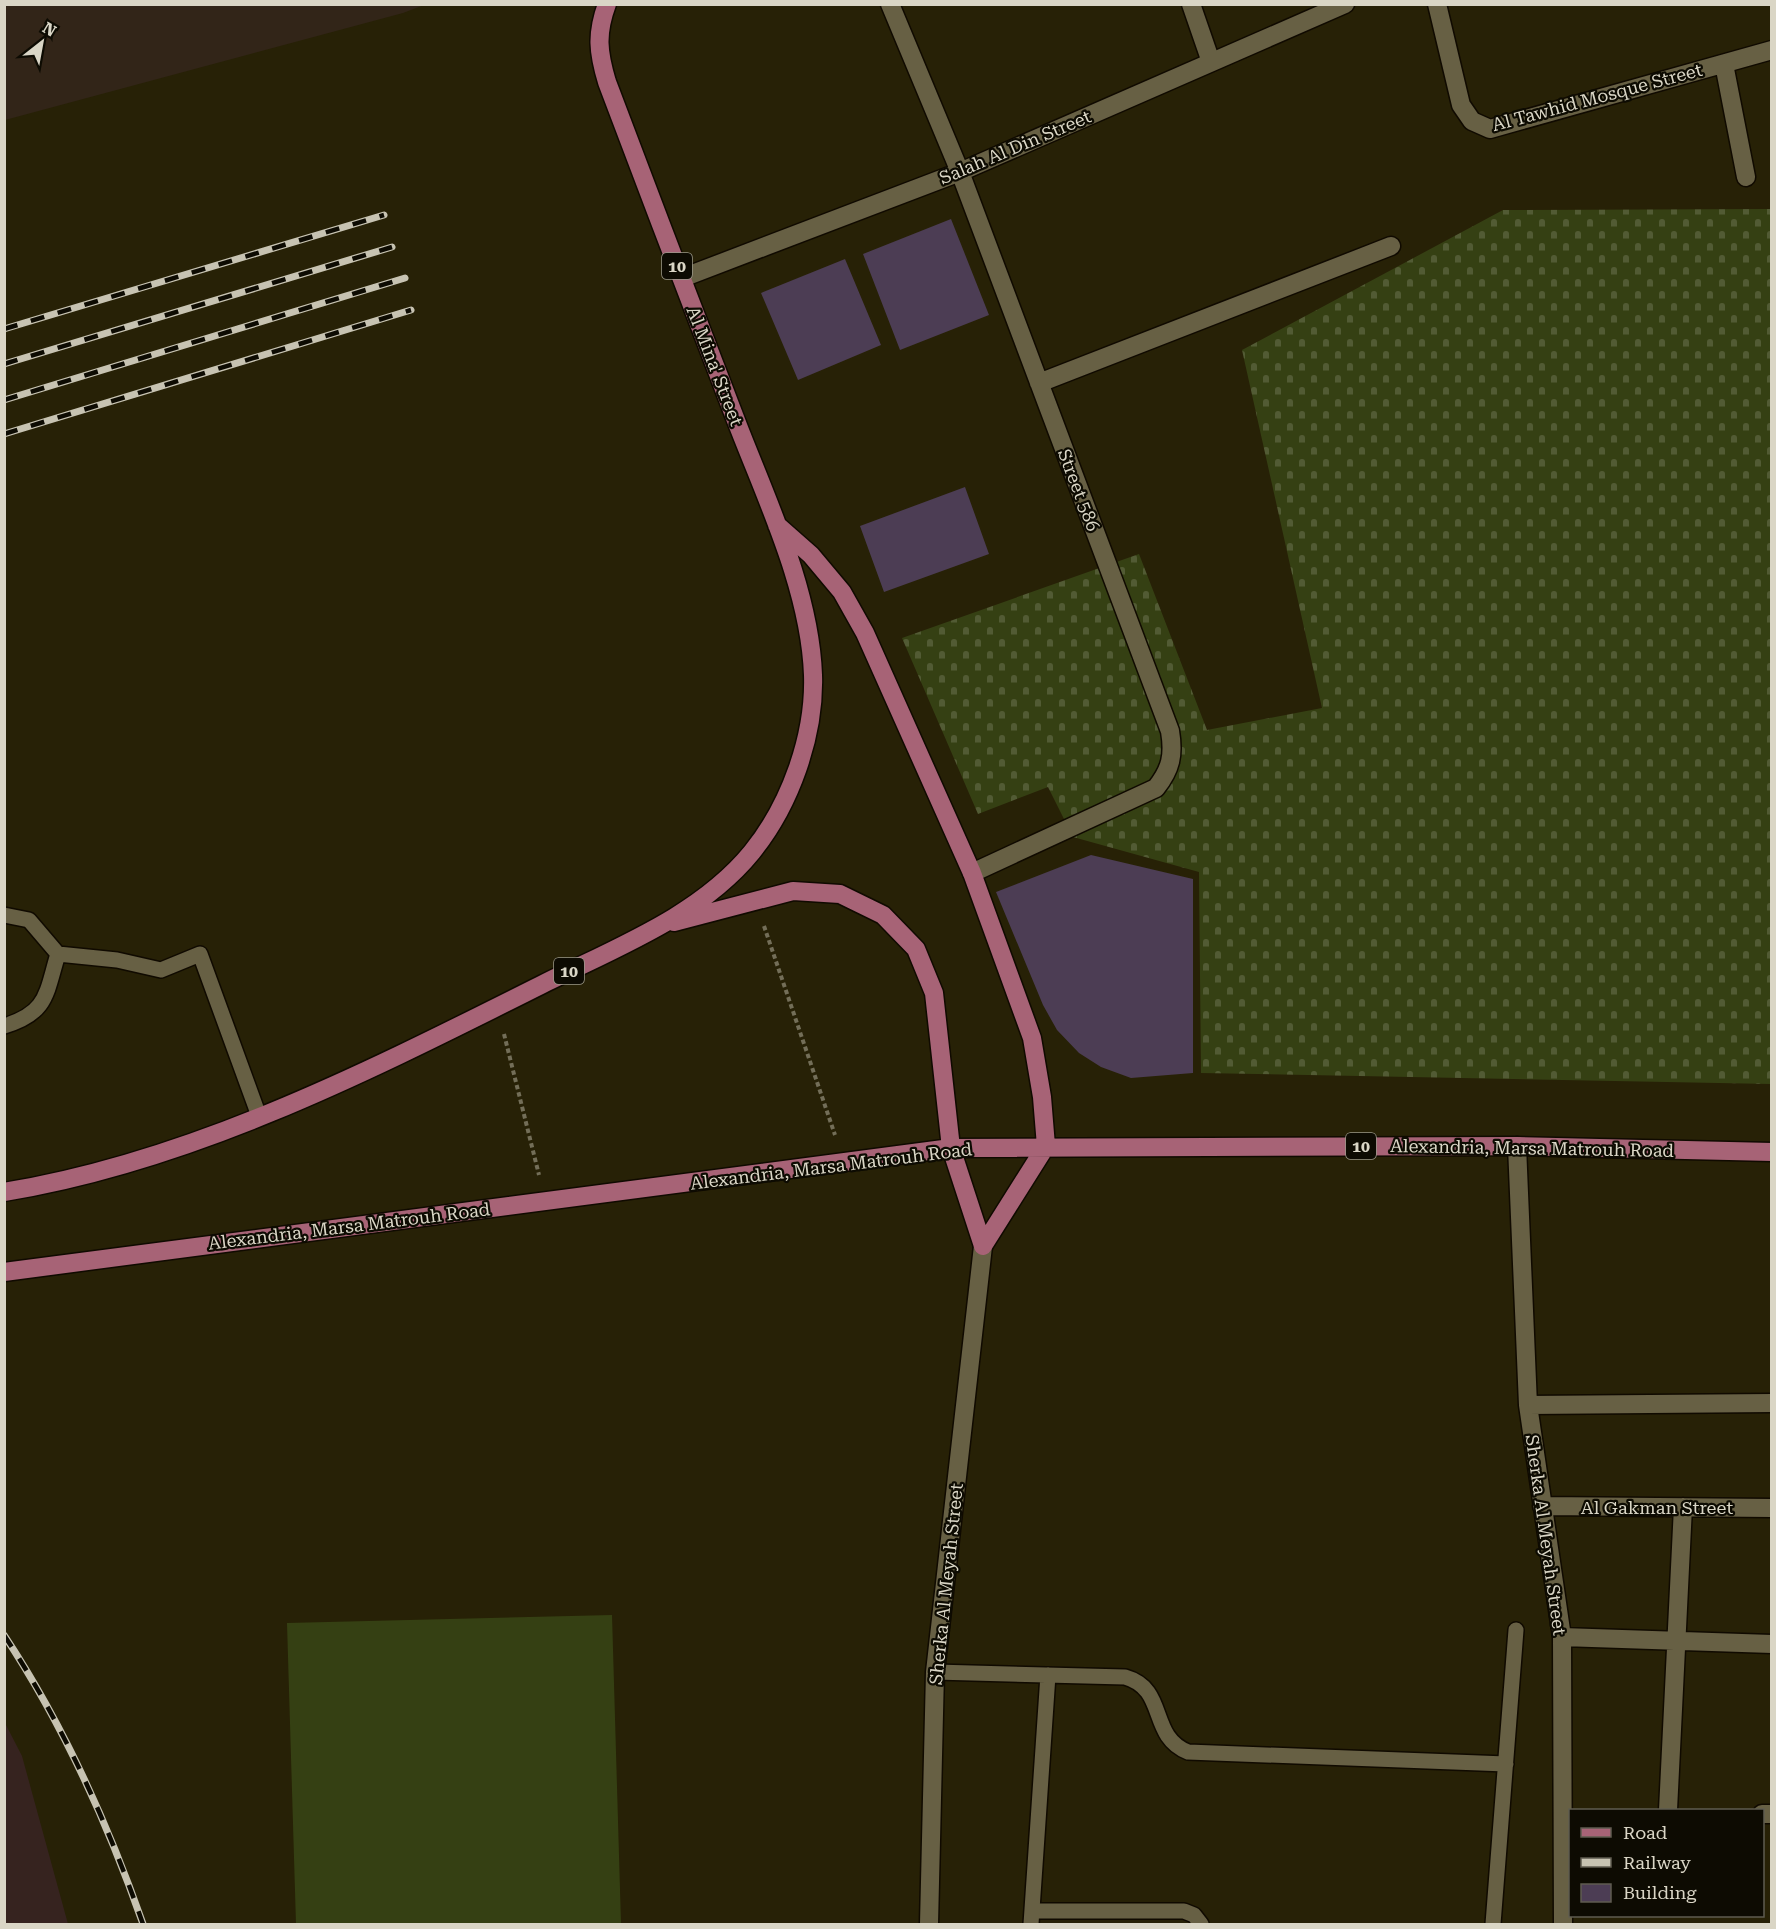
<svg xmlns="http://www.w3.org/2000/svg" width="1776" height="1929" font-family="'Roboto Serif',serif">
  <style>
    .commercial { fill: #36231f }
    .industrial { fill: #322518 }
    .cemetery { fill: url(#cemetery-stones) }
    .pitch { fill: #354013 }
    .building { fill: #4c3d54 }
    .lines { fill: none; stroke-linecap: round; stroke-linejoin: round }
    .service-casing { stroke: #100a00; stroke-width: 18 }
    .minor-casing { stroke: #100a00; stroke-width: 21 }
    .primary-casing { stroke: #100a00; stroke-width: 21 }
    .path { stroke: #736e58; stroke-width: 4; stroke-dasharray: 4.5 3; stroke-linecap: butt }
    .service { stroke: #676044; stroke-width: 15 }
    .minor { stroke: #676044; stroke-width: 18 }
    .primary { stroke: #a76376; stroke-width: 18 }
    .rail-casing { stroke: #c7c3b2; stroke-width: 7 }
    .rail { stroke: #0d0b02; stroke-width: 4.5; stroke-dasharray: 14; stroke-linecap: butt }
    .labels { text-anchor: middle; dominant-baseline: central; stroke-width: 4.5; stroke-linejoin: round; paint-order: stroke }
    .shield { fill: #0d0b02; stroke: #9c998b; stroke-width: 1.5 }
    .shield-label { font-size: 16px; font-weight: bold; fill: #dad6c6 }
    .street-label { font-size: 18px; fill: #dad6c6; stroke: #0d0b02 }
  </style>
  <defs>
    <pattern id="cemetery-stones" width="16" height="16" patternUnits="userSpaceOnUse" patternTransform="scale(1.5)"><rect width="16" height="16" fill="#354013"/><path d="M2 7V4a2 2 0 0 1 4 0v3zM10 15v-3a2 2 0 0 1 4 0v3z" fill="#525b34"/></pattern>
  </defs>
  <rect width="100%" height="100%" fill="#272106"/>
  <path class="commercial" d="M5 1723 22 1756 68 1924H5Z"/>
  <path class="industrial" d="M5 4H424V5L403 13 5 120Z"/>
  <path class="cemetery" d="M1771 209V1084L1201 1073 1199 872 1073 837 1048 787 978 814 902 638 1139 554 1207 730 1322 708 1242 350 1503 210Z"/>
  <path class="pitch" d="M612 1615 621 1924H296L287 1623Z"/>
  <path class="building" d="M951 219 989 315 900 350 863 254Z
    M845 259 881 345 798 380 761 293Z
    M965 487 989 554 884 592 860 526Z
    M1091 855 1193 879V1073L1131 1078 1101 1067 1079 1053 1057 1030 1043 1005 996 892Z"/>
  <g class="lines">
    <g class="service-casing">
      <path id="service" d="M4 915 29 920 58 954 117 960 161 970 200 954 259 1116
        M4 1026C48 1013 46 993 58 954
        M935 1672 1125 1677C1168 1689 1148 1736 1188 1752L1506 1764
        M1032 1911H1184L1194 1915 1201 1924
        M1031 1924 1048 1675
        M1493 1924 1516 1630"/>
    </g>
    <g class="minor-casing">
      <path id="minor" d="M890 4 960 172 1170 731C1174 755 1171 769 1156 788L972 873
        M1191 4 1211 62
        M1437 4 1461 105 1472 121 1490 129 1772 50
        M1724 64 1746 177
        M682 278 960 172 1345 4
        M1039 383 1391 246
        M1517 1146 1528 1405 1562 1637 1563 1924
        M1528 1405 1772 1403
        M1542 1506 1772 1508
        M1562 1637 1772 1644
        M1668 1810 1683 1507
        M1762 1814H1772
        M929 1924 935 1672 983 1246"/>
    </g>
    <g class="primary-casing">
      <path id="primary" d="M777 525 811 555 842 592 865 633 972 873 1032 1038 1042 1097 1046 1146 983 1246
        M674 922 793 891 840 894 883 915 916 949 934 993 951 1148 983 1246
        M4 1192C194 1161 373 1069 543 984 615 948 700 916 752 852 790 805 815 736 813 675 810 590 767 501 737 423 693 309 650 196 607 82 598 52 596 34 607 4
        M4 1272 951 1148 1517 1146 1772 1152"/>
    </g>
    <path class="path" d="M764 926 835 1135
      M504 1034 539 1175"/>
    <use href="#service" class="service"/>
    <use href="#minor" class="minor"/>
    <use href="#primary" class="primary"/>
    <g class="rail-casing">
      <path id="rail" d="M4 329 384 215
        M4 364 392 247
        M4 400 405 278
        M4 434 411 310
        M4 1635C63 1724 108 1824 143 1924"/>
    </g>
    <use href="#rail" class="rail"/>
  </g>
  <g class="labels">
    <g class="shield">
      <rect x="662" y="253" width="30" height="26" rx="4.5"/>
      <rect x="554" y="958" width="30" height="26" rx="4.5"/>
      <rect x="1346" y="1133" width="30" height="26" rx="4.5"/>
    </g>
    <g class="shield-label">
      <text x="677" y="266">10</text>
      <text x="569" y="971">10</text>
      <text x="1361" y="1146">10</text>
    </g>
    <g class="street-label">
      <text transform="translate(1597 97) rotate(-15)">Al Tawhid Mosque Street</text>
      <text transform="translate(1015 147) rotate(-23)">Salah Al Din Street</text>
      <text transform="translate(715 366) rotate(69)">Al Mina' Street</text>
      <text transform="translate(1079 490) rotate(69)">Street 586</text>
      <text transform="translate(1532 1148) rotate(1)">Alexandria, Marsa Matrouh Road</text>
      <text transform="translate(831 1166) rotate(-7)">Alexandria, Marsa Matrouh Road</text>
      <text transform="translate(349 1226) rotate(-7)">Alexandria, Marsa Matrouh Road</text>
      <text x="1657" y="1507">Al Gakman Street</text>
      <text transform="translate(1546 1535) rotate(82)">Sherka Al Meyah Street</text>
      <text transform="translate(946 1584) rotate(-84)">Sherka Al Meyah Street</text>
    </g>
  </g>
  <rect width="1776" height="1929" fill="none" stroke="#dad6c6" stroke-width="12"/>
  <rect x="1569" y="1809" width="195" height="108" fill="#0d0b02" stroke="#5f5c50" stroke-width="1.5"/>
  <rect x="1581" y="1828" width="30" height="9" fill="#a76376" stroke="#5f5c50" stroke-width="1.5"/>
  <text x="1623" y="1839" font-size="18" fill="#dad6c6">Road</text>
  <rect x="1581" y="1858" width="30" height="9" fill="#c7c3b2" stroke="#5f5c50" stroke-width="1.5"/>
  <text x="1623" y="1869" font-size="18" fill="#dad6c6">Railway</text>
  <rect x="1581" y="1884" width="30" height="18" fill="#4c3d54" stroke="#5f5c50" stroke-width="1.5"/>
  <text x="1623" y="1899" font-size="18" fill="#dad6c6">Building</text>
  <g transform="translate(42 42) rotate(31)" stroke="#0d0b02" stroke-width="4.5" paint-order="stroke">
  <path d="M0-4.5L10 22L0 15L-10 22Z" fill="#dad6c6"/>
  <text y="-9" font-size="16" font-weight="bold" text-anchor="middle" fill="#dad6c6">N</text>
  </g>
</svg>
